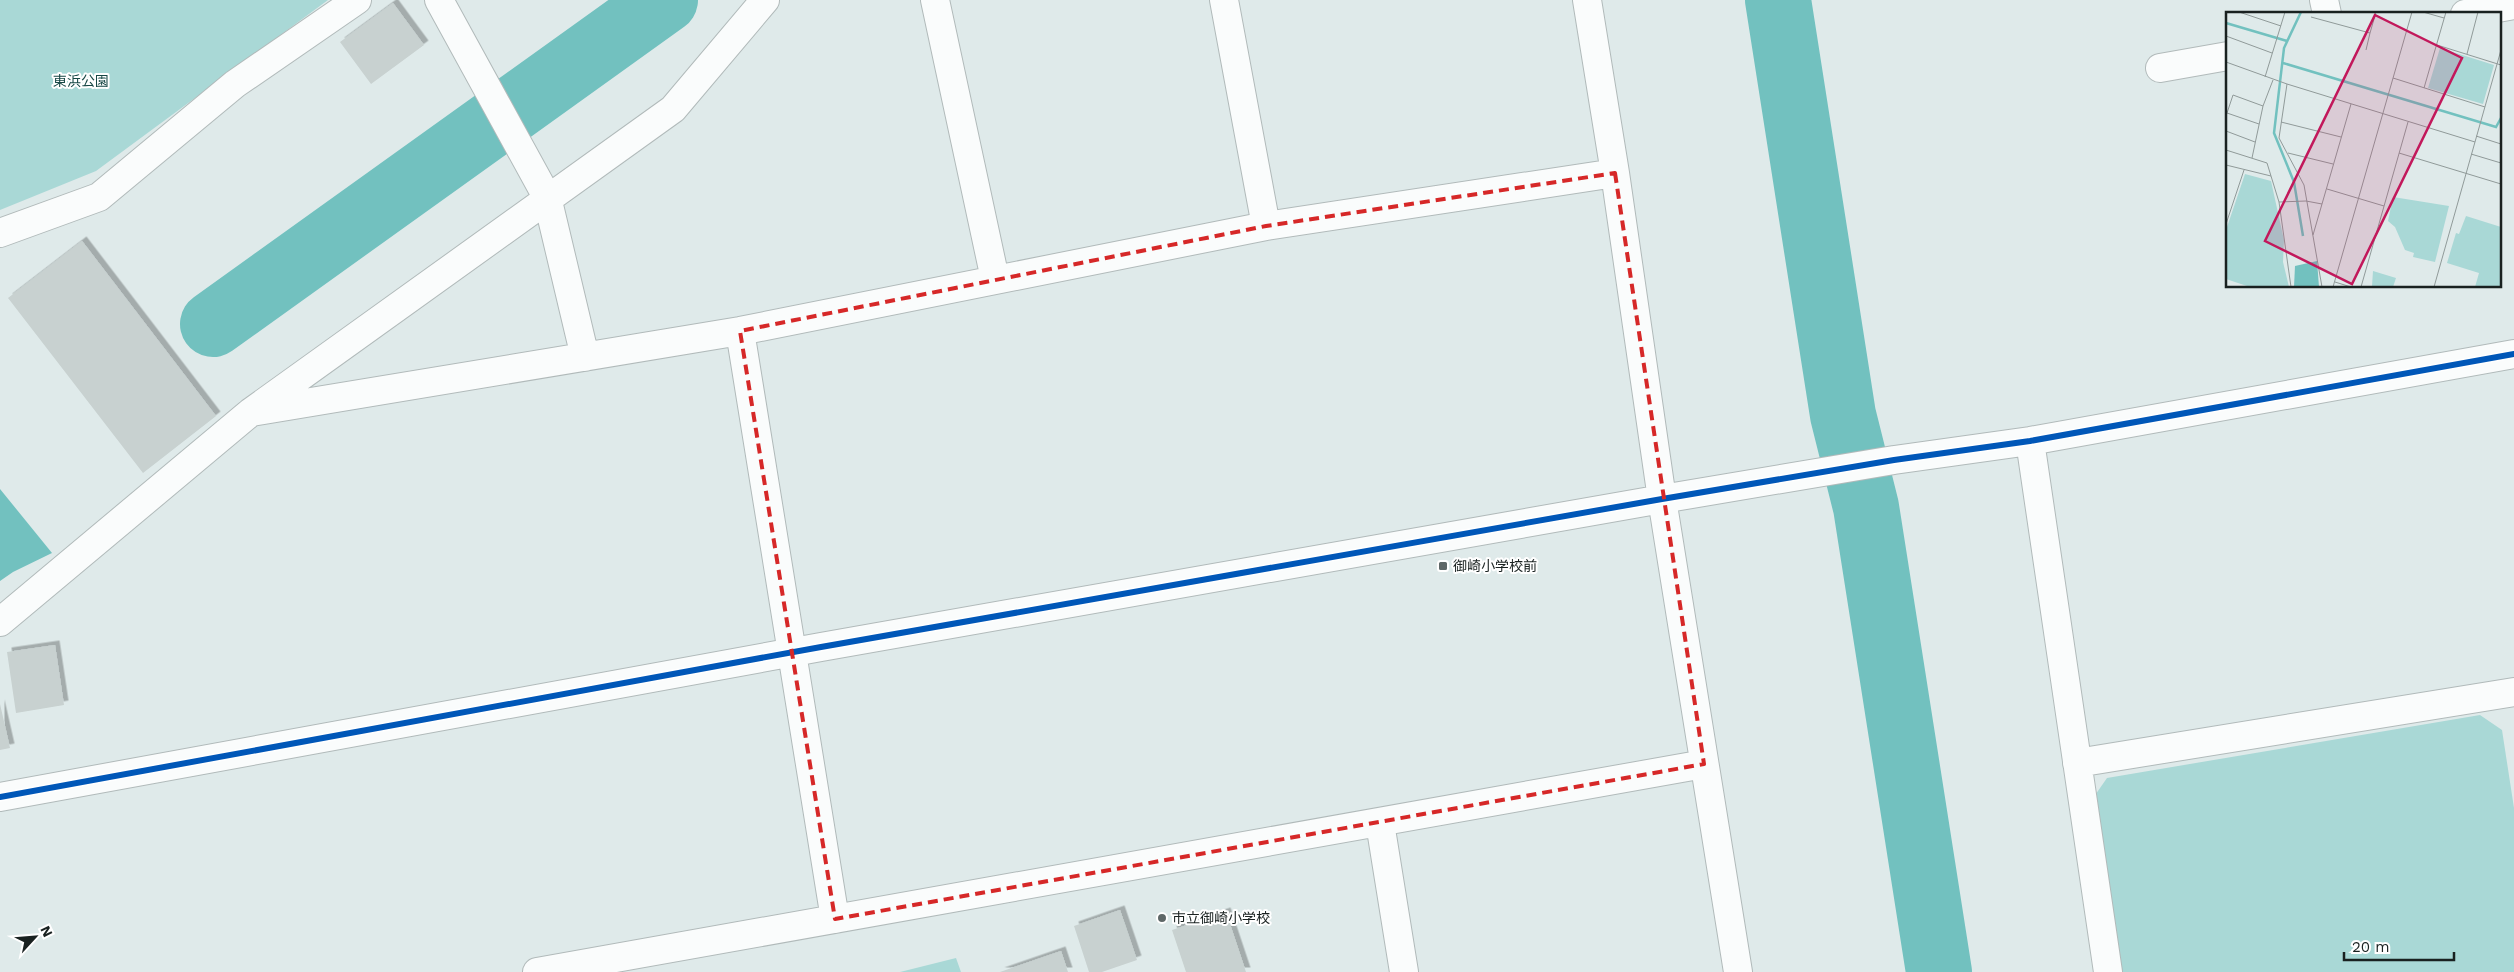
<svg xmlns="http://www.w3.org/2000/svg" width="2514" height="972" font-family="'Work Sans','Noto Sans JP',sans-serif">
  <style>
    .green { fill: #a9d8d6 }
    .water { fill: #72c1bf }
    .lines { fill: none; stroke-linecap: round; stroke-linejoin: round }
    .river { stroke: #72c1bf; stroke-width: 66 }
    .building { fill: #c8d1d0; filter: url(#shadow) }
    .minor-casing { stroke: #b1baba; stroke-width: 30 }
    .minor { stroke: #fafcfc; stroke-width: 28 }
    .cycleway-casing { stroke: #fff; stroke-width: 9 }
    .cycleway { stroke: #0057b8; stroke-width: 6 }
    .marked { fill: none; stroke: #d62828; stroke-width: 4; stroke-dasharray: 10 6; stroke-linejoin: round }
    .poi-dot { fill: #5e6767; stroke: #fff; stroke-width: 2 }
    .labels { text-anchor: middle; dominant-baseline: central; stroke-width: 4; stroke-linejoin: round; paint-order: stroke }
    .park-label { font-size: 14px; fill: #174745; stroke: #fff }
    .poi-label { font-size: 14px; fill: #192120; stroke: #fff; text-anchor: start }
    .inset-river { fill: none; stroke: #72c1bf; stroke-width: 2.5 }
    .inset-road { fill: none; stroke: #909a99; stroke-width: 1 }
    .view { fill: #c2185b; fill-opacity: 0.15; stroke: #c2185b; stroke-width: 2.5 }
    .inset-edge { fill: none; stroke: #192120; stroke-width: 2.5 }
  </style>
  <defs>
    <filter id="shadow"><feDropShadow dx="4.5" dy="-4.5" stdDeviation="0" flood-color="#0004"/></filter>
  </defs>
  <rect width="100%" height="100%" fill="#dfeaea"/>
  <path class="green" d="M0 0H328L96 171 0 210Z
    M2480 715 2502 730 2514 808V972H2122L2091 801 2107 778Z
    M956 958 961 972H900Z"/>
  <path class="water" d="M0 489 52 553 13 572 0 581Z"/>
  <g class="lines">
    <path class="river" d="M1778 0 1843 415 1866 507 1939 972
      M213 324 665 0"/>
  </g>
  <path class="building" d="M393 3 424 45 371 84 340 42Z
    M82 241 216 416 143 473 8 298Z
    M55 645 64 705 16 713 7 652Z
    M0 704 10 748 0 750Z
    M1120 910 1137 960 1102 972H1089L1074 926Z
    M1226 912 1246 972H1186L1172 930Z
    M1061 951 1068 972H1000Z"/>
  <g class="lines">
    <g class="minor-casing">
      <path id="minor" d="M439 0 547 197 585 357
        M935 0 995 279
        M1224 0 1266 226
        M1587 0 1615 173 1662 499 1738 972
        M2324 0 2327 14
        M2465 14 2514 5
        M2160 68 2228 56
        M0 233 99 197 235 84 357 0
        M740 331 835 919
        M251 412 740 331 1266 226 1615 173
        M2030 441 2108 972
        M0 622 251 412 673 109 765 0
        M2077 763 2514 692
        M0 797 821 647 1662 499 1894 460 2030 441 2514 354
        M1380 823 1404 972
        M537 972 1704 764"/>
    </g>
    <use href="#minor" class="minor"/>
    <g class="cycleway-casing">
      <path id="cycleway" d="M0 797 821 647 1662 499 1894 460 2030 441 2514 354"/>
    </g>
    <use href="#cycleway" class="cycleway"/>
  </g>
  <path class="marked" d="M1615 173 1704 764 835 919 740 331 1266 226Z"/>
  <g class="poi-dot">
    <rect x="1438" y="561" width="10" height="10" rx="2.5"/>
    <circle cx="1162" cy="918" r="5"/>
  </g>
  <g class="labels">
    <g class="park-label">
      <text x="81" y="81">東浜公園</text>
    </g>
    <g class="poi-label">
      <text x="1453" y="566">御崎小学校前</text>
      <text x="1172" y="918">市立御崎小学校</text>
    </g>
  </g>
  <g transform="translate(2226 12)">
    <rect width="275" height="275" fill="#dfeaea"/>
    <path d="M214 36 268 53 257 92 202 76ZM19 162 45 169 58 228 57 250 63 275H24L0 267V218ZM167 185 223 194 209 250 187 245 188 241 179 238 169 215 162 209ZM240 204 275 215V275H249L253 261 221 251 230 221 233 222ZM147 259 170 266 167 275 146 274Z" fill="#a9d8d6"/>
    <path d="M91 249 93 275H68L69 254Z" fill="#72c1bf"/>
    <path class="inset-river" d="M75 0 58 36 48 121 68 170 77 224M0 11 61 29M57 51 270 115 275 106"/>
    <path class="inset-road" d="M13 0 55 14M197 0 218 6M85 5 144 21 150 0M0 24 46 41M211 33 275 53M140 38 144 21M241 42 252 0M0 50 61 72 249 130M39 65 59 0M167 66 259 95M61 72 53 126 78 173 96 275M198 76 220 0M1 101 33 112M0 104 7 83 37 94M55 110 115 125M0 119 29 130M250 124 275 132M0 138 41 151 53 190 65 275M62 141 107 152M173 141 275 172M245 142 275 151M26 146 37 94 47 68M0 153 45 164M101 177 158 194M53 190 80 189 96 192M0 212 18 158M87 223 125 92M109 270 125 275M107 275 186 0M135 275 182 110M208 275 275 38"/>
    <path class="view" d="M149 3 236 46 126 272 39 229Z"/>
    <rect width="275" height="275" class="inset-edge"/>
  </g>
  <g transform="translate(35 937) rotate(64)" stroke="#ffffff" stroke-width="4" paint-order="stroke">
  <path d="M0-4L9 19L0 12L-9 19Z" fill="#192120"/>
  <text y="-8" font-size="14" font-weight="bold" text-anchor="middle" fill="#192120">N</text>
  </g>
  <path d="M2344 952v8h110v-8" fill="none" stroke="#192120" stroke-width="2.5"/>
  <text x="2352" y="952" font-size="15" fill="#192120" stroke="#ffffff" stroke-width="4" paint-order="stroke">20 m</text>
</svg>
